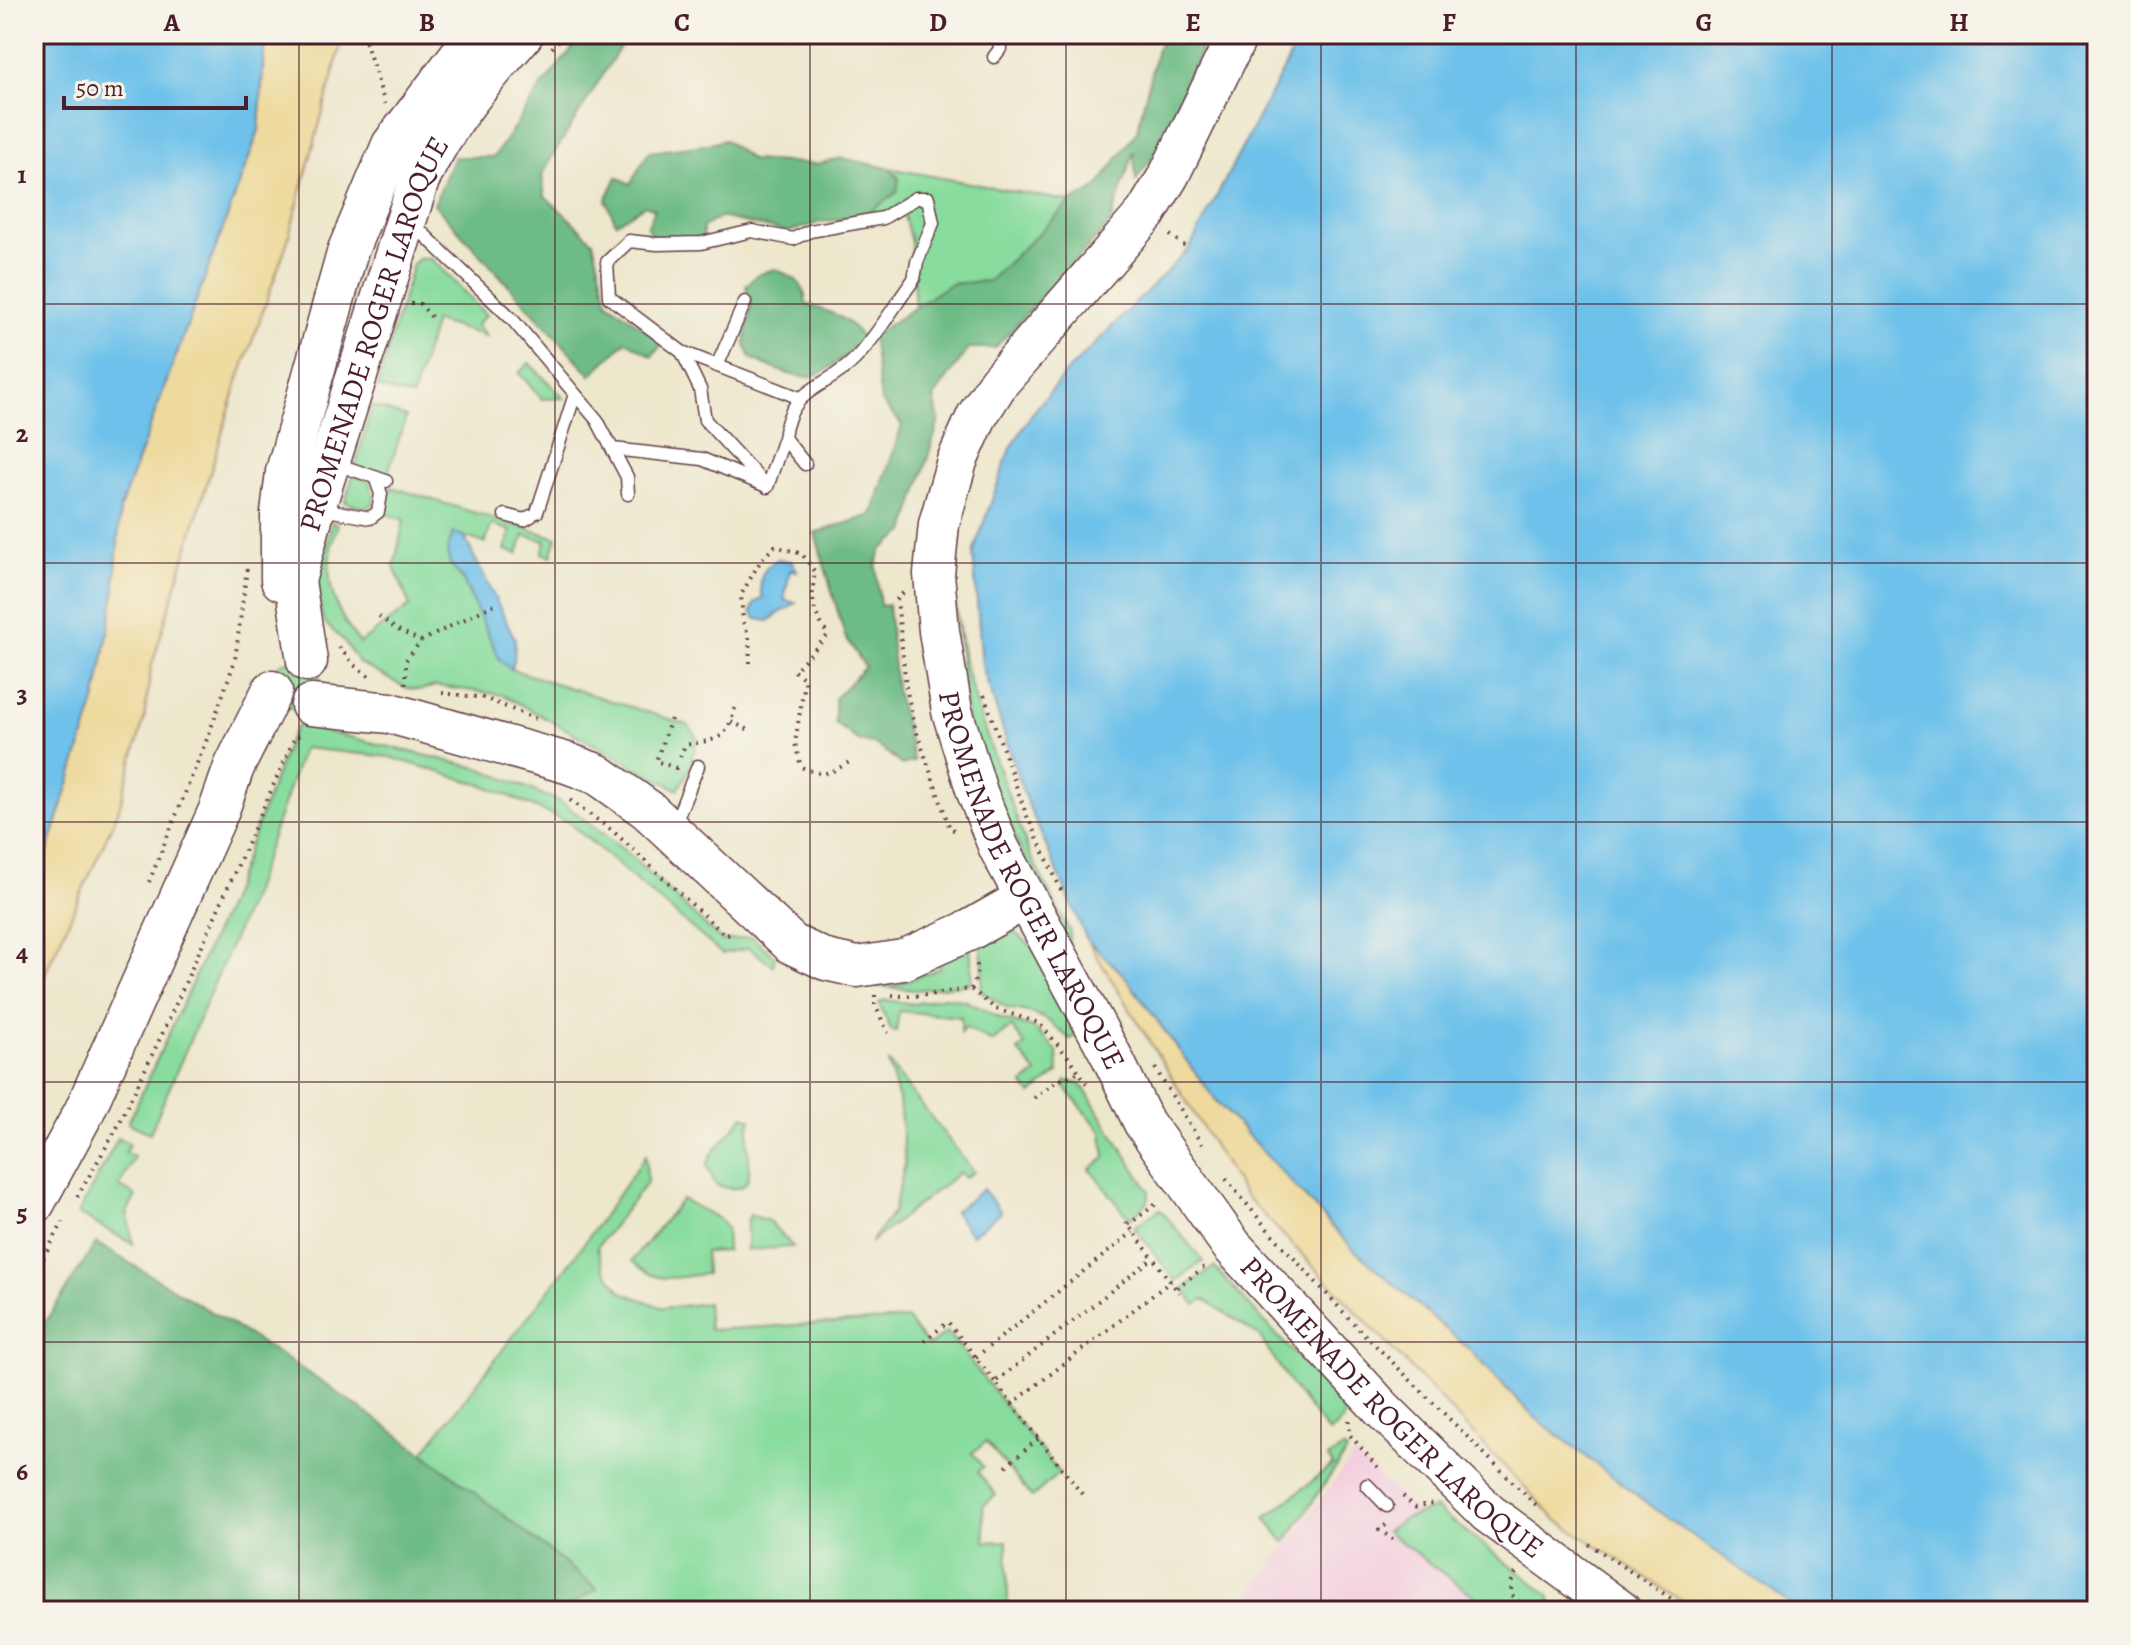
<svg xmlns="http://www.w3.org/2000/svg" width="2131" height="1645" font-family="Alegreya,serif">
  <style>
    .built { fill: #f3cfdf }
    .green { fill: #88dc9e; stroke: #697e64; stroke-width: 2 }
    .forest { fill: #6ebc85; stroke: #5c6e58; stroke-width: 2 }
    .sand { fill: #eeda9e; stroke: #9c7c64; stroke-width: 2 }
    .water { fill: #6dc1ea; stroke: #5c708a; stroke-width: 2 }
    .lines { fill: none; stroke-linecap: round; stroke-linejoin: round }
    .lane-casing { stroke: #623d43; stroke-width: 15 }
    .primary-casing { stroke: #623d43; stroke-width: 43 }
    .path { stroke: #623d43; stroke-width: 4; stroke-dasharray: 2 6; stroke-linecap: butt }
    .lane { stroke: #fff; stroke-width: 12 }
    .primary { stroke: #fff; stroke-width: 40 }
    .grid { fill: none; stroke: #4a1f2b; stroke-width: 2; stroke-opacity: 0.55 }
    .labels { text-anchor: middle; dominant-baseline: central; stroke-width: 7; stroke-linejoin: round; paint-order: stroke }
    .street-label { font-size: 30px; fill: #4a1f2b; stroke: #f7f3e8 }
    .neatline { fill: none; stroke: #4a1f2b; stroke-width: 3 }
    .grid-label { font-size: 26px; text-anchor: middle; font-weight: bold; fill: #4a1f2b }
  </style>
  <rect width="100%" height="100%" fill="#f7f3e8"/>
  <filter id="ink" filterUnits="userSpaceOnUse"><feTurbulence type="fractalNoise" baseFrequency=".0125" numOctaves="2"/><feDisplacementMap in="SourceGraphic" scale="16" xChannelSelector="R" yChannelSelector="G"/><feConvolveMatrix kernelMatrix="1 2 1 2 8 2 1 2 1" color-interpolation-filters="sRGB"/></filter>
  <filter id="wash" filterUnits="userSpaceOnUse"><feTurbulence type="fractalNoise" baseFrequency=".006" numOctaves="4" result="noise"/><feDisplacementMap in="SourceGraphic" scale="32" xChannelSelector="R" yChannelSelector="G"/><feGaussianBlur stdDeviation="1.8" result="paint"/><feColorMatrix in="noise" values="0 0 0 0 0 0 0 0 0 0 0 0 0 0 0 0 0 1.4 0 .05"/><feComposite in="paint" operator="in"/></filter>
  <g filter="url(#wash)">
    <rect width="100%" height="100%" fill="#ede7cc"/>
    <path class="built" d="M1354 1455 1430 1522 1541 1611H1237Z"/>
    <path class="green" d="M889 168 1071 202 989 281 950 284 915 308 911 242 904 216H864L897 192 899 178Z
      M420 258 432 259 486 315 476 325 486 336 435 321 412 397 377 387 413 264Z
      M529 363 564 398 542 399 519 373Z
      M372 406 406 417 387 476 355 467Z
      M353 475 368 480 373 493 374 504 363 508 345 502Z
      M391 487 557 538 551 556 542 553 546 541 524 535 518 554 505 550 511 531 492 524 485 543 453 533 450 564 463 580 500 660 510 669 688 725 697 738 690 768 678 790 503 695 436 686 420 690 406 688 359 663 343 640 327 625 322 617 318 599 317 584 332 522 338 524C321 570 329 605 360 643L410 606 394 567 404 520 384 513Z
      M955 603 964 661 980 717 1030 855 1070 932 1067 959 968 727Z
      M294 659 317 670 321 682 319 695 298 710 286 707 273 673 281 663Z
      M298 725 482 769 563 803 625 851 722 941 752 937 775 957 773 966 749 948 722 954 568 822 488 787 390 757 303 748 250 900 150 1133 128 1123 227 906 289 740Z
      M1000 928 1018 935 1034 948 1076 1036 1070 1039 1046 1019 1029 1012 1007 1008 981 991 983 965 979 935Z
      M970 943 972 976 969 984 915 990 866 985 888 974 894 986 940 968 936 956Z
      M944 997 966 1001 1002 1019 1034 1028 1057 1051 1058 1073 1031 1094 1023 1084 1037 1073 1018 1051 1025 1045 1011 1027 992 1042 965 1027 961 1033V1017L899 1011 896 1031 891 1030 879 1003 885 1000 913 1004Z
      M888 1062 974 1172 965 1178 960 1172 870 1243 893 1212 905 1164 899 1100Z
      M1066 1081 1081 1084 1149 1191 1148 1202 1130 1219 1090 1169 1105 1158 1102 1132 1064 1086Z
      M744 1116 751 1119C749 1127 747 1136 748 1145 750 1172 755 1198 716 1185L707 1166 711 1155Z
      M118 1138 130 1144 125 1152 134 1157 119 1186 136 1196 127 1212 133 1244 78 1214Z
      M646 1155 647 1182 597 1247 604 1269 622 1292 663 1308 707 1303 709 1330 907 1319 928 1346 947 1332 1059 1473 1032 1497 986 1442 972 1453 983 1467 978 1472 996 1495 983 1506 985 1542 1007 1541 1008 1611H632L626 1599 607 1611H561L597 1589 423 1453 578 1252Z
      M682 1199 719 1219 726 1228 727 1251 705 1252 706 1274C671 1277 660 1286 632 1261Z
      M1160 1209 1203 1261 1176 1281 1134 1227Z
      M750 1215 769 1221 793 1247 747 1250V1222Z
      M1214 1267 1345 1409 1343 1420 1329 1433 1296 1392 1259 1336 1204 1299 1196 1305 1183 1289Z
      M1343 1448 1347 1451 1285 1542 1265 1518 1333 1465 1328 1458Z
      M1435 1508 1549 1595 1554 1611H1495L1386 1531 1404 1519Z"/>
    <path class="forest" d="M584 34H609L620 47 550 160 542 176 545 196 593 241 608 302 663 343 652 356 626 341 591 375 434 204 454 157H494L544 83Z
      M1166 34H1208L1155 152 1136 181 1134 151 1110 223 995 348H969L934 397 939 421 905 532 881 550 876 567 880 606 888 605 896 690 914 761 902 765 877 745 859 741 835 723V698L865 667 845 636 815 533 872 515 902 425 881 401 872 336 950 284 989 281 1071 202 1097 188 1137 131 1157 49Z
      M725 140 751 160 817 164 842 158 889 168 899 178 897 192 864 216 821 222 788 232 720 217 703 227V238L655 241 647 227 655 209 645 205 616 223 606 200 617 177 630 184 649 152C675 148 700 148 725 140Z
      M774 269C792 276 806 282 806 304 829 312 849 316 862 339 815 385 810 386 751 358L745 344 751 305 746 286 757 275Z
      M96 1243C208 1309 320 1376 424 1454 483 1498 540 1544 597 1589L561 1611H34V1340Z"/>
    <path class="sand" d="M265 34H344L287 243 237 384 151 668 144 719 118 812 34 998V886L41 872 96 698 114 599 120 508 259 130Z
      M1087 940 1123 974 1217 1102 1280 1169 1471 1351 1532 1415 1656 1510 1804 1611H1698L1555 1519 1243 1193Z"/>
    <path class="water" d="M34 34H265L259 130 120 508 114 599 96 698 41 872 34 886Z
      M1302 34H2097V1611H1804L1794 1606 1656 1510 1532 1415 1471 1351 1352 1248 1217 1102 1123 974 1087 940 1024 795 982 665 973 553 1009 452 1031 415 1064 375 1189 249Z
      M453 533 464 536 515 639 514 662 510 669 500 660 463 580 450 564 447 551Z
      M778 559 792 562 797 571 790 570 784 600 796 603C785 612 780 610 769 621L757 619 751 612 755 603 763 598C757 580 762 568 778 559Z
      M983 1189 1001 1212 972 1235 954 1212Z"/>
  </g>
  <g filter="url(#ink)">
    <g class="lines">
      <g class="lane-casing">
        <path id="lane" d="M994 57 1000 49 999 34
          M412 223 512 319 597 420 627 477 628 494
          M682 352 800 398
          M717 366 745 302
          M784 438 767 487 705 420 700 389 682 352 609 297 607 262 629 241 657 244 701 243 752 231 793 239 810 231 883 218 916 198H928L933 223 917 262 914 279C896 303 876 338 855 359 825 390 790 386 784 438L805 464
          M613 449 702 459 764 485
          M336 464 386 481
          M322 509 370 518 378 512 381 494 375 477
          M537 512 575 394
          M505 515 524 520 531 516
          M674 826 698 766
          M1367 1485 1387 1506"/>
      </g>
      <g class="primary-casing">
        <g id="primary">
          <path id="s1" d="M1238 34 1169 175 1146 213 998 383 977 416 957 461 939 524 934 574 939 631 952 711 977 792 999 848 1111 1055 1144 1123 1232 1246 1381 1408 1488 1513 1621 1611"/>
          <path d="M281 580V513L286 472 348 250 392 145 476 34"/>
          <path id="s2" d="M307 661 295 581 315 508 419 180C445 123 482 81 523 34"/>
          <path d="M311 705 390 713 567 763 597 774 648 810 792 944 826 960 857 967 903 960 970 930 1026 898"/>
          <path d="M34 1204 84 1112 219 810 234 767 272 691"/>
        </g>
      </g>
      <path class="path" d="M363 34 385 104
        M552 48 564 34
        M1170 235 1189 249
        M411 304H420L435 321
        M903 593 897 599 906 687 914 724 950 829 959 831
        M379 616 396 629 421 641
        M339 647 354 665 373 679
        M750 663 749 636 743 622 741 595 761 560 775 546 802 554 815 572C810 600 813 612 828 635L794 671 805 679 795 743 801 767C827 778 830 773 853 760
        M406 684V660L421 641 497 603
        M442 693 484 698 541 721
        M984 695 1026 814 1063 894
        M671 719 656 761 676 768 677 765
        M731 722 752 731
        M680 757 685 745C716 739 726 743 735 708
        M570 800 614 832 725 935 733 934
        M149 882 209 734 235 660 247 568
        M971 989 977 976V961
        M875 995V1005L888 1033
        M892 995C918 999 945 991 971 989L996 1009 1039 1023 1071 1060 1087 1084
        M1155 1068 1203 1146
        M1034 1098 1057 1081 1080 1072
        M1226 1179 1270 1232 1357 1327 1540 1509
        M77 1197 117 1128 166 1026 295 737 301 735
        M1126 1222 1179 1293
        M1128 1225 1160 1201
        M34 1270 37 1269 63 1222
        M1177 1288 1208 1264
        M924 1341 948 1322 995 1382
        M976 1357 1133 1232
        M1012 1404 1171 1281
        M1349 1420V1434L1381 1471
        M1006 1466 1039 1438
        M1082 1494 995 1382 1153 1258
        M1403 1496 1415 1507 1434 1503
        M1386 1525 1379 1530 1393 1539
        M1589 1544 1690 1611
        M1516 1573 1512 1579 1511 1594 1529 1611"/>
      <use href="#lane" class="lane"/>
      <use href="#primary" class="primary"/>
    </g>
  </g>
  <path class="grid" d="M299 34V1611M555 34V1611M810 34V1611M1066 34V1611M1321 34V1611M1576 34V1611M1832 34V1611M34 304H2097M34 563H2097M34 822H2097M34 1082H2097M34 1342H2097"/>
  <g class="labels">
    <g class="street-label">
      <text stroke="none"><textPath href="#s2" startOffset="340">PROMENADE ROGER LAROQUE</textPath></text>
      <text stroke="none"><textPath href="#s1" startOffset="956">PROMENADE ROGER LAROQUE</textPath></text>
      <text stroke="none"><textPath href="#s1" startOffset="1604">PROMENADE ROGER LAROQUE</textPath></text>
    </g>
  </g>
  <rect width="2131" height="1645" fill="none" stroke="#f7f3e8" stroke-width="88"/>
  <path d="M64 96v12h182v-12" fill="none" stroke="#4a1f2b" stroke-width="4"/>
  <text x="76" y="96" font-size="24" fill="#4a1f2b" stroke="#f7f3e8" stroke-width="6" paint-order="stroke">50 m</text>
  <rect x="44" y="44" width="2043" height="1557" class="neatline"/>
  <g class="grid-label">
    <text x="172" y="31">A</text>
    <text x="427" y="31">B</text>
    <text x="682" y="31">C</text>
    <text x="938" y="31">D</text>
    <text x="1193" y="31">E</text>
    <text x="1449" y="31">F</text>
    <text x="1704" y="31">G</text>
    <text x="1959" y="31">H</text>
    <text x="22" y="183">1</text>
    <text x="22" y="442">2</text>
    <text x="22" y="702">3</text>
    <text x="22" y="961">4</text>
    <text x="22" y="1221">5</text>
    <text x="22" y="1480">6</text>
  </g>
</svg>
